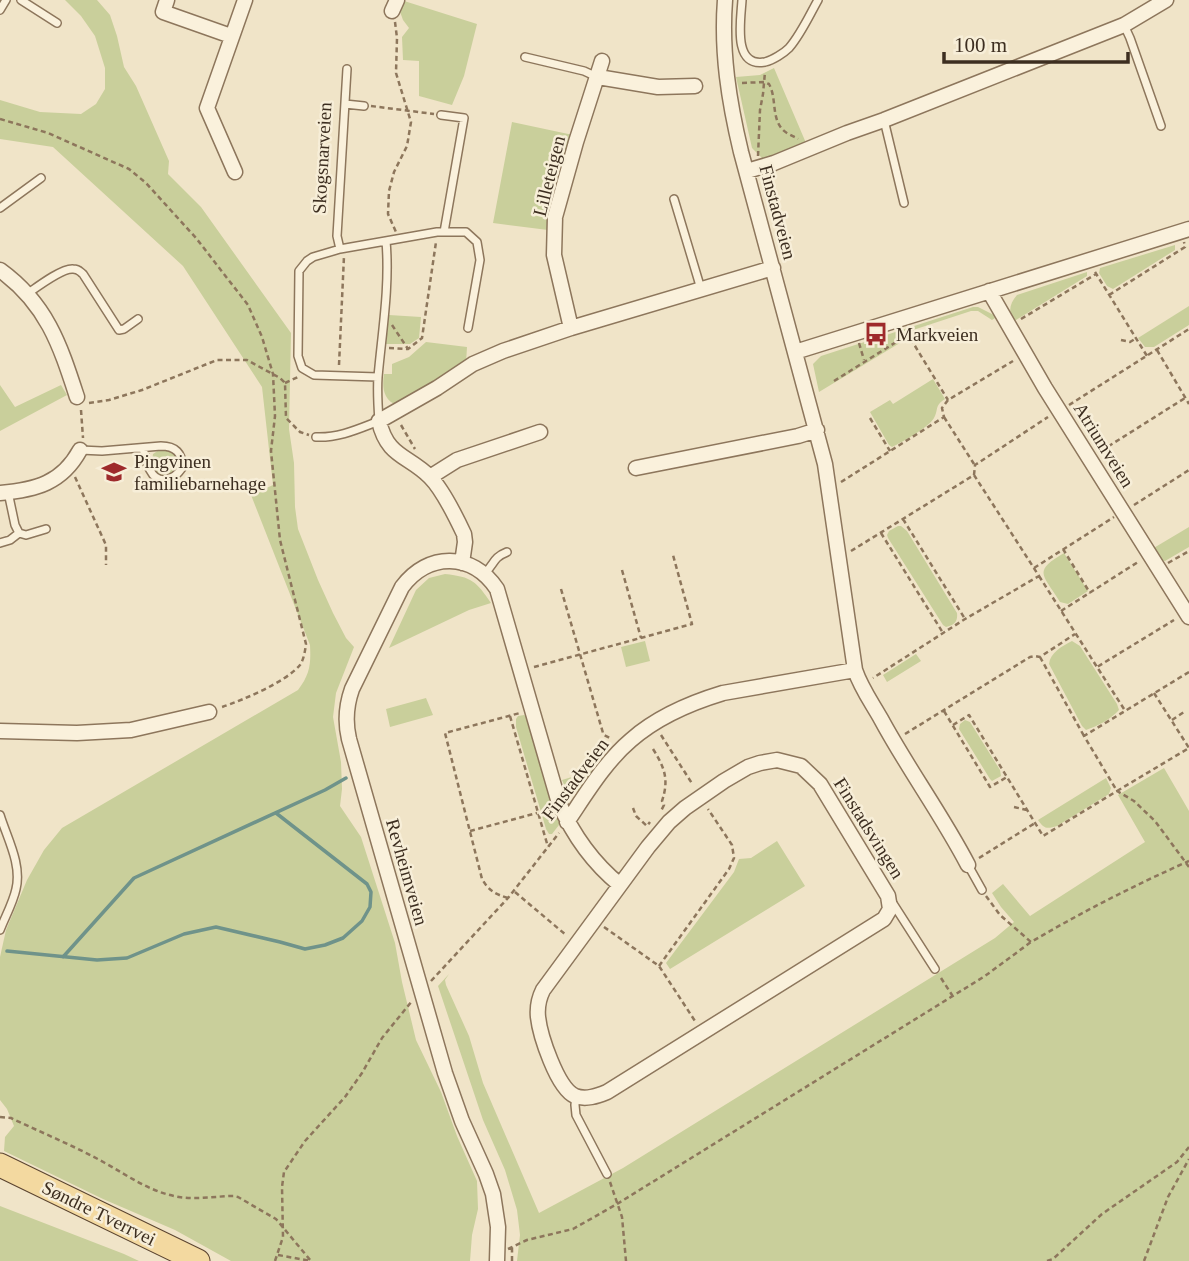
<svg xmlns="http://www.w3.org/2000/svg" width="1189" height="1261" font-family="'Times New Roman',serif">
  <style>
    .green { fill: #c9cf9b }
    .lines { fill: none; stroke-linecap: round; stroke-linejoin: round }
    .stream { stroke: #6f938a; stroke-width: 3.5 }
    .lane-casing { stroke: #8d765c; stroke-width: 10 }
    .street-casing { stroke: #8d765c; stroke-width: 17 }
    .primary-casing { stroke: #5b4430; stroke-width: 25 }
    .path { stroke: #8d765c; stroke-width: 2.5; stroke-dasharray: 5 3.5; stroke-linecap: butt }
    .lane { stroke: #faf1dc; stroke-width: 7 }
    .street { stroke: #faf1dc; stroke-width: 14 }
    .primary { stroke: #f3d9a0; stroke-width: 23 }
    .labels { text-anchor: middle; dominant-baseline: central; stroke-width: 5; stroke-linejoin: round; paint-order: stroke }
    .street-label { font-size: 19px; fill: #3d2e20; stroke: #f7eed8 }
    .poi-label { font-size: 19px; fill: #3d2e20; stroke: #f7eed8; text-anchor: start }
  </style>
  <rect width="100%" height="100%" fill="#f0e4c8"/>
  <path class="green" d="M65 0H97L110 15 117 36 124 67 136 86 169 161 168 174 201 207 291 333 289 429 294 463 295 507 298 529 318 580 333 613 346 638 354 647 336 693 333 717 341 762 342 789 340 806 361 837 395 943 402 982 416 1040 441 1092 457 1136 477 1181 478 1209 472 1235 470 1261H231L175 1230 103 1199 4 1151 5 1137 14 1126 7 1109 0 1100V957L6 930 27 880 44 850 62 828 298 690C310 674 311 664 310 645L251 495 273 485 262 387 183 266 53 147 0 139V100L40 112 81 114 96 104 105 89V68L95 36 81 16Z
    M401 0 477 24 464 76 452 105 419 96V61L403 60 402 37 409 28 403 20 398 6Z
    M774 68 806 143 774 158 763 159 752 148 736 77 760 75Z
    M512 122 573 135 548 230 493 223Z
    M1175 245V250L1113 289 1107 286 1099 273 1100 268Z
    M1087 272V276L1016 320H1013C1008 311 1010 303 1017 295Z
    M1189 306V325L1154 347H1145L1138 338Z
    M973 307H978L994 315 995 318 992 320 978 311H971L913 330 910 331 908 338 819 392 813 364 821 356Z
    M389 315 421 317 419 338 410 344H386Z
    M426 342 467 347 466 363 397 405C383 400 382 387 384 374H392V364L409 357Z
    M933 379 945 399C934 406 939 409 934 418 929 427 901 443 892 447L889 445 870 412 890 400 893 404Z
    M0 385 15 407 61 385 67 395 0 431Z
    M159 450C198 451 172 490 156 471 152 465 152 460 153 454Z
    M898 526H901L907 531 957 613C958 622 954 625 946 627L943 625 888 538 887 535 889 531Z
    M1189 527V547L1165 561 1161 560 1152 549Z
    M1064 553 1088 591 1068 604 1060 602C1043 574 1032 572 1064 553Z
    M445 574C472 577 476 581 491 603L469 610 389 648 416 590 429 578Z
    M645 641 650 661 626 667 621 647Z
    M1072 641 1080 646 1117 704 1119 710C1111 719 1098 726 1086 730L1082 726 1049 664C1050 653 1062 646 1072 641Z
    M916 654 921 661 887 682 883 675Z
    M426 698 433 715 390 727 386 709Z
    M524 715 527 717 559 819V825L552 834H549L546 829 516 727V719L518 716Z
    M965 720 970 722 1000 770 1001 776 992 781 990 779 959 729 960 724Z
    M1164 768 1189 811V1261H517L520 1235 517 1210 505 1170 483 1120 438 986 449 974 445 980 446 985 469 1036 483 1083 539 1213 623 1168 995 938 1014 922 1001 907 992 893 1003 884 1030 916 1145 842 1118 795Z
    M595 770C589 779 583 792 571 793L566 789 562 780Z
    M1106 778 1111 788 1109 794 1057 826C1047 829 1044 829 1038 820Z
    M777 841 805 886 670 969 666 963 734 872 739 859 751 858Z
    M0 1206 124 1254 139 1261H0Z"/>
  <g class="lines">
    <path class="stream" d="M7 951 97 960 127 958 184 934 216 927 280 942 305 949 325 945 343 938 362 921 370 907 371 892 367 884 276 813
      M63 957 134 878 325 790 346 778"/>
    <g class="lane-casing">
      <path id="lane" d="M21 0 57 23
        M742 0C741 19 732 68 765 62 773 60 784 53 789 48 801 34 809 16 818 0
        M0 10 6 0
        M1124 25 1130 38 1161 126
        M525 57 584 71 597 77
        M345 104 364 106
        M441 115 464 118 444 232
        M884 120 904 203
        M674 199 701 289
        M0 208 41 178
        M340 249 337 236 347 69
        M27 294C37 287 62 268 73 269 79 269 79 271 83 274L119 330 124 329 138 319
        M378 377 314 375 302 368 298 356 299 271 307 261 313 257 340 249 437 232H466L477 242 480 260 468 328
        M316 437C339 438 358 429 379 421 378 407 377 392 378 377 382 332 390 286 386 241
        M80 450 102 451 161 446C175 446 183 453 182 468 174 480 158 486 150 470 146 464 145 455 143 448
        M8 492 15 525 19 533 26 535 46 529
        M0 543 10 540 19 533
        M484 574C495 564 492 558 507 552
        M0 815C7 838 22 864 16 889 13 903 5 917 0 930
        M968 865 982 890
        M892 902 935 969
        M576 1096 575 1105 576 1115 607 1174"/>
    </g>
    <g class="street-casing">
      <path id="street" d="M167 0 163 12 231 36
        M725 0C721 52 729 102 741 152L825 464 855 670C861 688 872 703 881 719 908 769 942 815 968 865
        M392 11 397 0
        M598 77 658 87 695 86
        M747 171 774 163 847 133 884 120 1124 25 1166 0
        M235 172 207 108 245 0
        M0 270C47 304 60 345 77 397
        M989 291 1045 388 1189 617
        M571 328 554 255 555 217 576 142 602 61
        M795 352 1189 229
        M636 468 798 436 817 430
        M430 477 457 460 540 432
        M0 493C36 490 62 483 80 450
        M462 563 465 542 464 534C456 517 443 490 430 477 408 455 387 457 379 421L437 388 473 364 503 351 571 328 773 268
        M0 731 77 733 131 730 209 712
        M777 760 801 766 820 784 888 896 890 909 884 919 607 1092C597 1096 586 1100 575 1096 557 1088 540 1035 538 1017 537 1007 539 998 543 990L648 847 669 822 685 808 724 781 748 767 760 763Z
        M567 822C586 794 605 762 631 740 657 717 690 703 723 693L855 670
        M497 1261 498 1227 493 1194 486 1174 462 1121 445 1073 349 739C345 722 346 706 352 689L402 587C428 552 472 552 497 589L559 803C573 835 593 863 620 885"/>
    </g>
    <g class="primary-casing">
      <path id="primary" d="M0 1165 198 1261"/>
    </g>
    <path class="path" d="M395 22 397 38 396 73 411 122 407 146 394 172 389 191 388 214 396 232
      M742 83 764 82 769 84C777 98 771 118 783 130 787 134 793 136 798 139
      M371 106 434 114
      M0 119 48 133 129 169 146 183 196 238 248 305 262 337 273 374 275 416 271 451 280 540 306 644C305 651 304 659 300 665 286 682 243 700 222 707
      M758 156 760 110 763 94 765 72
      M1095 272 1147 356
      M1109 295 1185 247 1184 242
      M1021 319 1096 274
      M392 325 408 349
      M913 330 911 338 912 341 948 400
      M1121 340 1130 342 1135 339
      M859 343 864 360
      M389 348 408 349 422 338 436 242
      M1157 350 1189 404
      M339 365 344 256
      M834 381 901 339 911 338
      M285 383 298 377
      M89 403 109 400 142 390 217 360H247L280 378 285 383 286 418 300 432 309 435
      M1069 405 1189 329
      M81 410 83 438
      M944 417 974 464
      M870 418 890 451
      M401 425 415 449
      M1101 451 1185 398
      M974 475 975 465 1048 417
      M75 477 106 545V565
      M841 482 944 417 942 408 948 400 1013 361
      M1134 505 1189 470
      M903 519 965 619
      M881 533 943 633
      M1063 549 1090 593
      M851 551 974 475 1039 576 965 619 873 678
      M1168 563 1189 551
      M1034 568 1114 517
      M622 570 641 638
      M1039 576 1097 667
      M561 589 603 733 604 735 612 739
      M1061 611 1138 562
      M1040 657 1084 736
      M534 667 692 624 673 555
      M1189 672 1084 736 1117 791 1189 748
      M1154 693 1189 748
      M1124 709 1097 667 1174 620
      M944 711 990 787 1007 777
      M510 716 548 847
      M1172 720 1184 712
      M953 725 969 715 1043 836 1117 791 1134 801 1155 821 1189 867
      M905 734 1030 657 1035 656 1040 657 1075 634
      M661 735 693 785
      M653 749C665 768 669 780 662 801L664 805 661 811
      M1014 807 1027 810
      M633 808 636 816 647 826 650 822
      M470 831 537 813
      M979 858 1035 823
      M515 892 566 935
      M986 896 1000 915 1031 942C1082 912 1135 885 1189 861
      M508 898C495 894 489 891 482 879L445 733 520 713
      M604 927 659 966 695 1021
      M659 966 729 869 734 858 732 845 708 809
      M941 978 952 995
      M431 981 508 898 559 833
      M0 1117 11 1118C42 1133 75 1146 105 1163 130 1177 150 1192 179 1197 197 1200 216 1196 234 1196L238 1197 276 1219 311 1261
      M610 1182 622 1217 626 1261
      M508 1249 527 1240 573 1229 617 1204 985 976 1031 942
      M278 1255 311 1261
      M275 1261 283 1237 282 1187 284 1172 305 1141 345 1097 362 1073 382 1038 412 1001
      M512 1261V1247
      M1047 1261 1053 1259 1102 1214 1177 1162 1189 1147
      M1144 1261 1168 1197 1189 1159"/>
    <use href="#lane" class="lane"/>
    <use href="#street" class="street"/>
    <use href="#primary" class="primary"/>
  </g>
  <defs>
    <g id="bus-bare" transform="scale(1.89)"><path d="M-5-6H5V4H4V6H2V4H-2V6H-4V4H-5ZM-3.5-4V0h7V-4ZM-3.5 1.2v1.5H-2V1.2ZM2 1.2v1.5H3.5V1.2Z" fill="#9e2a2b" stroke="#f7eed8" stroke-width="2.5" paint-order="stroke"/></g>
    <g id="school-bare" transform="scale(1.89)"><path d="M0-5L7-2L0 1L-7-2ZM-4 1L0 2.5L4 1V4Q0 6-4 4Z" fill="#9e2a2b" stroke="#f7eed8" stroke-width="2.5" paint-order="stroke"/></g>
  </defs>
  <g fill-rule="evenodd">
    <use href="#bus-bare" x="876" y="334"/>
    <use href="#school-bare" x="114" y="472"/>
  </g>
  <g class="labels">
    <g class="street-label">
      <text transform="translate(322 158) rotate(-87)">Skogsnarveien</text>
      <text transform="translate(549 176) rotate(-76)">Lilleteigen</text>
      <text transform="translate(778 212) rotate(75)">Finstadveien</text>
      <text transform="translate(1104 445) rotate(58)">Atriumveien</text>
      <text transform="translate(575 779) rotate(-53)">Finstadveien</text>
      <text transform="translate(869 828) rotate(58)">Finstadsvingen</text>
      <text transform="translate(407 872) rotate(74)">Revheimveien</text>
      <text transform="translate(99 1213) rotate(26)">Søndre Tverrvei</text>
    </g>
    <g class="poi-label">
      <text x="896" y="334">Markveien</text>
      <text x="134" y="461">Pingvinen<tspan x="134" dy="22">familiebarnehage</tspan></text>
    </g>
  </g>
  <path d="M944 52v10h184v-10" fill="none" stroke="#3d2e20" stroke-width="3.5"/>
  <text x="954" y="52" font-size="21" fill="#3d2e20" stroke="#f7eed8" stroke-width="5" paint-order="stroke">100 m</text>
</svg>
